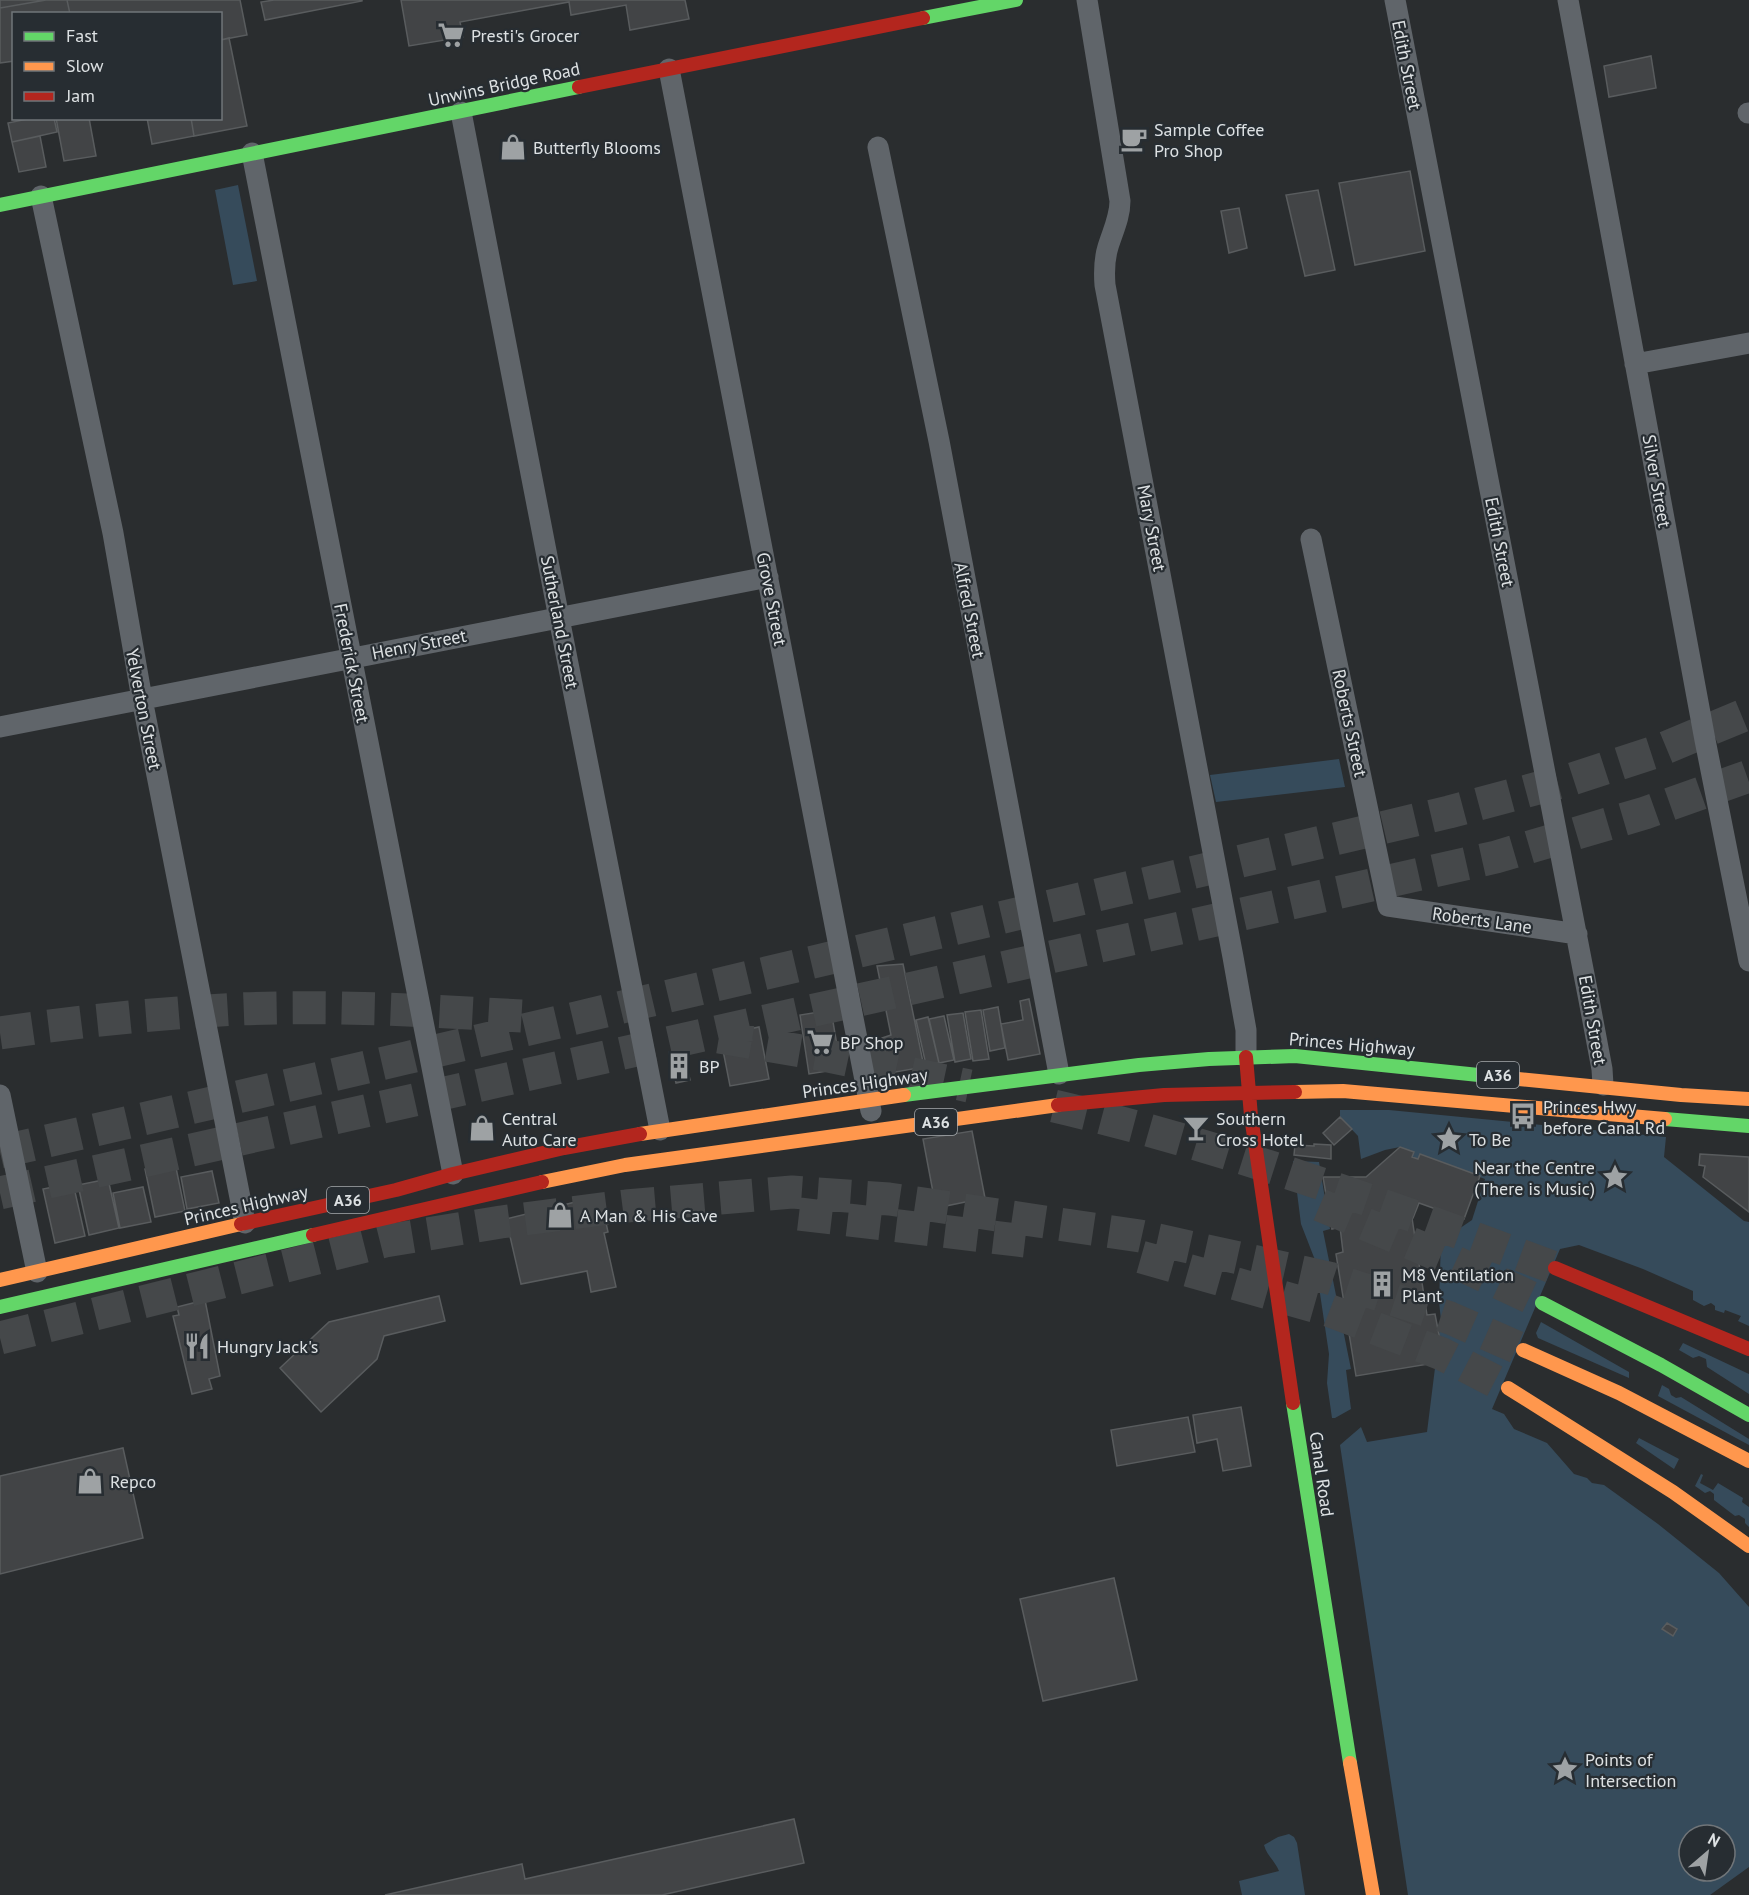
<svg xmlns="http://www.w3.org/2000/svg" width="1749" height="1895" font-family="'PT Sans',sans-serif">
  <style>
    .green { fill: #364b5b; fill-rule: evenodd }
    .building { fill: #424446; stroke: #595c5e; stroke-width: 1.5 }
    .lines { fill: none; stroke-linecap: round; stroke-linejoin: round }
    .highway-tunnel { stroke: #45484a; stroke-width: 33; stroke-dasharray: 33 16; stroke-linecap: butt }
    .street { stroke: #60656a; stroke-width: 21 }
    .fast { stroke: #63d668; stroke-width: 14 }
    .slow { stroke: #ff974d; stroke-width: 14 }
    .jam { stroke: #b3261e; stroke-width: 14 }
    .labels { text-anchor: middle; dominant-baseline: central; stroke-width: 4.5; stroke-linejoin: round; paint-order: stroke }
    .shield { fill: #272d32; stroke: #a6abae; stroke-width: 1.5 }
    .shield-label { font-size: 16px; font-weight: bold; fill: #dde1e3 }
    .poi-label { font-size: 18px; fill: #dde1e3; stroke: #272d32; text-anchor: start }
    .street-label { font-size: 18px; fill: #dde1e3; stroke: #272d32 }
  </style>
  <rect width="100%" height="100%" fill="#2a2d2f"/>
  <path class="green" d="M238 185 257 281 233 285 215 190Z
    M1339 759 1345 787 1216 802 1210 775Z
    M1340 1110H1389L1666 1137 1664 1157 1744 1221 1749 1222V1326L1738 1321 1741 1316 1725 1310 1724 1313 1715 1310V1306L1711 1303 1704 1306 1693 1300V1291L1643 1269 1579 1245 1560 1249 1492 1409 1504 1414 1514 1429 1547 1443 1574 1474 1587 1478 1592 1483 1604 1485 1658 1524 1719 1573 1749 1607V1867L1710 1895H1408L1340 1445 1361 1427 1367 1442 1427 1432 1441 1320 1439 1302 1441 1241 1472 1220 1485 1179 1420 1155 1418 1159 1412 1157 1400 1147 1385 1150 1361 1159 1358 1136 1340 1117ZM1689 1835H1725V1871H1689Z
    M1293 1161 1319 1162 1330 1229 1323 1231 1351 1369 1346 1370 1351 1409 1335 1418H1332L1327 1383 1329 1354 1315 1260 1301 1224Z
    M1541 1322 1629 1372V1378L1538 1338 1536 1333Z
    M1683 1343 1749 1374V1394L1707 1367 1706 1359 1699 1356 1693 1358 1679 1350Z
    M1662 1385 1669 1389 1671 1395 1676 1398 1681 1397 1749 1439V1445L1658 1396Z
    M1639 1438 1679 1459 1674 1469 1636 1443Z
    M1701 1474 1703 1475 1700 1483 1713 1490 1718 1483 1743 1498 1742 1502 1749 1507V1527L1745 1523V1519L1739 1515 1735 1516 1714 1500V1494L1710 1491 1705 1493 1695 1486Z
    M1289 1834 1294 1837 1297 1843 1305 1895H1242L1239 1881 1279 1871C1275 1861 1267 1856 1264 1845L1278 1837Z"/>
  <path class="building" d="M0 0H46L0 8Z
    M46 0H67L70 14H14V61L0 63V8Z
    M67 0H240L247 35 220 40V14H70Z
    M274 0H362V1L265 20 261 2Z
    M401 0H685L689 19 630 30 626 5 571 15 569 2 460 22 463 37 409 46Z
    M229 38 247 126 194 136 191 118H220V40Z
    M1651 56 1656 88 1609 97 1604 66Z
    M32 118H54L57 132 12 142 8 123Z
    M56 118H89L96 156 64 161Z
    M147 118H191L194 136 152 144Z
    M40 136 46 167 19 172 12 142Z
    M1410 171 1425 251 1355 265 1339 183Z
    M1318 190 1335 270 1305 276 1286 195Z
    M1239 208 1247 248 1229 253 1221 211Z
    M903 964 924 1067 890 1073 882 1038 891 1035 877 966Z
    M1029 999 1040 1054 1008 1060 1001 1024 1023 1020 1020 1001Z
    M998 1007 1005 1048 990 1051 983 1010Z
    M831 1010 841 1069 809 1074 800 1015Z
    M981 1010 989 1059 973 1061 965 1012Z
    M963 1013 971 1059 955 1062 947 1015Z
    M944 1016 954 1060 939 1063 929 1019Z
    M928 1017 939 1063 926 1065 916 1020Z
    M759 1027 769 1079 730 1086 720 1035Z
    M683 1050 690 1080 676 1083 669 1052Z
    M1340 1117 1352 1129 1334 1145 1323 1133Z
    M972 1131 985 1198 936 1208 923 1139Z
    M1314 1144 1331 1145V1159L1294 1155 1295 1145 1314 1146Z
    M1400 1147 1414 1152 1412 1157 1418 1159 1420 1154 1480 1176 1464 1219 1419 1203 1413 1218H1412L1427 1315 1435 1314 1442 1350 1433 1352 1435 1363 1356 1376 1336 1254 1343 1252 1340 1227 1332 1229 1323 1177H1366Z
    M1700 1154 1749 1157V1212L1703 1177 1705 1166 1699 1165Z
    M175 1163 185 1211 155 1217 145 1169Z
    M212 1171 219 1203 187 1209 181 1177Z
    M108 1179 119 1228 89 1235 78 1185Z
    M73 1183 85 1236 55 1243 43 1189Z
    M143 1187 151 1222 120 1228 113 1193Z
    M600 1196 608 1232 604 1233 616 1287 591 1292 587 1271 521 1284 506 1219Z
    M439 1296 445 1321 384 1336 377 1359 321 1412 280 1368 329 1322Z
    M205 1300 220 1376 209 1379 212 1389 192 1394 173 1316 179 1315 177 1307Z
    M1241 1407 1251 1466 1223 1471 1217 1439 1197 1443 1193 1415Z
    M1188 1417 1195 1452 1117 1466 1111 1430Z
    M123 1448 143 1538 0 1574V1476Z
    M1114 1578 1137 1680 1043 1701 1020 1599Z
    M1667 1623 1677 1629 1673 1636 1662 1629Z
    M794 1819 804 1863 662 1895H385L522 1864 525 1879Z"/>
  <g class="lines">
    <path class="highway-tunnel" d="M0 1033C80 1021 160 1013 240 1009 339 1005 438 1011 537 1017
      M719 1037 819 1054 969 1086
      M1054 1106C1225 1146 1391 1207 1555 1268
      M0 1152 406 1058 1449 812 1572 779 1655 752 1749 713
      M0 1193 1496 857 1645 813 1749 776
      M1320 1205 1455 1262 1542 1303
      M799 1214 1025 1241
      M1141 1257 1328 1310 1442 1354 1508 1388
      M0 1338 385 1241 501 1222 626 1206 792 1192 889 1199 1140 1236 1329 1278 1450 1318 1523 1350"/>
    <path class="street" d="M1087 0 1120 201C1120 217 1113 231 1108 247 1104 260 1104 272 1105 285L1233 957 1246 1030V1057
      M1395 0 1589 1000 1602 1069 1603 1085
      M1568 0 1705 740 1749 961
      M669 69 871 1111
      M461 112 559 618 660 1130
      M1748 113H1749
      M878 147 939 441 1059 1074
      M252 153 453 1174
      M41 196 113 533 142 699 245 1223
      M1635 364 1749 343
      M1311 539 1388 906 1577 934
      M0 727 768 577
      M0 1095 37 1272"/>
    <path class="fast" d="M923 18 1016 0
      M0 205 579 87
      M904 1095 1139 1065 1209 1059 1295 1056 1498 1077
      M1665 1119 1749 1126
      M1542 1303 1661 1365 1749 1415
      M0 1307 313 1235
      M1293 1403 1350 1763"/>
    <path class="slow" d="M1498 1077 1681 1095 1749 1099
      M1295 1092 1343 1091 1665 1119
      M640 1134 904 1095
      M542 1182 625 1165 1058 1105
      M0 1280 241 1224
      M1523 1350 1619 1393 1749 1461
      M1508 1388 1673 1492 1749 1546
      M1350 1763 1373 1895"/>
    <path class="jam" d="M579 87 923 18
      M1246 1057 1251 1116 1293 1403
      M1058 1105 1164 1095 1295 1092
      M241 1224 396 1190 453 1174 564 1148 640 1134
      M313 1235 542 1182
      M1555 1268 1749 1349"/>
  </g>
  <defs>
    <g id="supermarket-bare" transform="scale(2.07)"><path d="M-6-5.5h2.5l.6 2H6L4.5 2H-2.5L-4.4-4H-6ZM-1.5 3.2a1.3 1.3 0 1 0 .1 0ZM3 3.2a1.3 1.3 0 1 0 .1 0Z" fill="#9ea2a4" stroke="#272d32" stroke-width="2.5" paint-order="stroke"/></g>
    <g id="cafe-bare" transform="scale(2.07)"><path d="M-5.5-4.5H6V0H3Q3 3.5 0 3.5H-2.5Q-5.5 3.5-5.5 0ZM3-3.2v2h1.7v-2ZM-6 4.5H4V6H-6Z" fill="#9ea2a4" stroke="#272d32" stroke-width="2.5" paint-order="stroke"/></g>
    <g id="shop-bare" transform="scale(2.07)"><path d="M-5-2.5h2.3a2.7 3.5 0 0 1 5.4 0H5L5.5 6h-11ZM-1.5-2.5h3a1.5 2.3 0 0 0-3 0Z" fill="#9ea2a4" stroke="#272d32" stroke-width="2.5" paint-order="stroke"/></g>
    <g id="building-bare" transform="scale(2.07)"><path d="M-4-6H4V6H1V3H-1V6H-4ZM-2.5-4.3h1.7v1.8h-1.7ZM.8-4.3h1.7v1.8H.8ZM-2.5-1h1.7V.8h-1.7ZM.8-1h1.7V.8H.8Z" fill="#9ea2a4" stroke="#272d32" stroke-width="2.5" paint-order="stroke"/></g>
    <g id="bus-bare" transform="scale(2.07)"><path d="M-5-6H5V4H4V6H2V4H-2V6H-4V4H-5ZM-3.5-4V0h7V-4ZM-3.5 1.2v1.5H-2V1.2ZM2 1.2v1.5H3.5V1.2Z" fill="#9ea2a4" stroke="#272d32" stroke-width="2.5" paint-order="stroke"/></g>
    <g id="bar-bare" transform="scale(2.07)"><path d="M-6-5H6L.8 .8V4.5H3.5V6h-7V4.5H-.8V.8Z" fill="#9ea2a4" stroke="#272d32" stroke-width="2.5" paint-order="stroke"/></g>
    <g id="sight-bare" transform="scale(2.07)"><path d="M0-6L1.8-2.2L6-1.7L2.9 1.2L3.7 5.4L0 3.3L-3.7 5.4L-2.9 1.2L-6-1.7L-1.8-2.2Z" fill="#9ea2a4" stroke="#272d32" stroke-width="2.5" paint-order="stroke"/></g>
    <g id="restaurant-bare" transform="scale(2.07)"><path d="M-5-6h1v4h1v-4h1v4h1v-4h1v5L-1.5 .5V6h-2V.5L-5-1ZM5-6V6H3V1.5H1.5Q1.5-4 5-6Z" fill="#9ea2a4" stroke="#272d32" stroke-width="2.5" paint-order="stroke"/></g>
  </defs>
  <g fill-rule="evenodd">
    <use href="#supermarket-bare" x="451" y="35"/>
    <use href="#cafe-bare" x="1134" y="139"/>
    <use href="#shop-bare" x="513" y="147"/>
    <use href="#supermarket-bare" x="820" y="1042"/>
    <use href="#building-bare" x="679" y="1066"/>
    <use href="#bus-bare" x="1523" y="1116"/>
    <use href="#shop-bare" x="482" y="1128"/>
    <use href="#bar-bare" x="1196" y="1128"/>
    <use href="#sight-bare" x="1449" y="1139"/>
    <use href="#sight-bare" x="1615" y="1177"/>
    <use href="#shop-bare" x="560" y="1215"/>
    <use href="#building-bare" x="1382" y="1284"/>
    <use href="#restaurant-bare" x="197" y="1346"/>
    <use href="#shop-bare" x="90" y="1481"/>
    <use href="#sight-bare" x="1565" y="1769"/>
  </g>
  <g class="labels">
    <g class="shield">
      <rect x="1477" y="1062" width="42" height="26" rx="4.5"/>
      <rect x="915" y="1109" width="42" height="26" rx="4.5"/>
      <rect x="327" y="1187" width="42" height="26" rx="4.5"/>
    </g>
    <g class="shield-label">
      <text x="1498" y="1075">A36</text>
      <text x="936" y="1122">A36</text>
      <text x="348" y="1200">A36</text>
    </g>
    <g class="poi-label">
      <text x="471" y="35">Presti's Grocer</text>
      <text x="1154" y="129">Sample Coffee<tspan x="1154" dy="21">Pro Shop</tspan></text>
      <text x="533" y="147">Butterfly Blooms</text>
      <text x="840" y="1042">BP Shop</text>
      <text x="699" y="1066">BP</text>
      <text x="1543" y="1106">Princes Hwy<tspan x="1543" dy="21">before Canal Rd</tspan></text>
      <text x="502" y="1118">Central<tspan x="502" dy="21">Auto Care</tspan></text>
      <text x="1216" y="1118">Southern<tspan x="1216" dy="21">Cross Hotel</tspan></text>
      <text x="1469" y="1139">To Be</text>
      <text x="1595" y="1167" text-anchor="end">Near the Centre<tspan x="1595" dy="21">(There is Music)</tspan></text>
      <text x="580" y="1215">A Man &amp; His Cave</text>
      <text x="1402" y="1274">M8 Ventilation<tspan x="1402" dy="21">Plant</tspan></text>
      <text x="217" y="1346">Hungry Jack's</text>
      <text x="110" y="1481">Repco</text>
      <text x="1585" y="1759">Points of<tspan x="1585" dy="21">Intersection</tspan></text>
    </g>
    <g class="street-label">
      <text transform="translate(1407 65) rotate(79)">Edith Street</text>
      <text transform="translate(504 84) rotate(-12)">Unwins Bridge Road</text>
      <text transform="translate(1657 481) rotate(80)">Silver Street</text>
      <text transform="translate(1152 528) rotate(79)">Mary Street</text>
      <text transform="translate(1500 542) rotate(79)">Edith Street</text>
      <text transform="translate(772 599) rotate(79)">Grove Street</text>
      <text transform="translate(970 610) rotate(79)">Alfred Street</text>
      <text transform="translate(560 622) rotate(79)">Sutherland Street</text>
      <text transform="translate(419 644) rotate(-11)">Henry Street</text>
      <text transform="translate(352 663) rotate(79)">Frederick Street</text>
      <text transform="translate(144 709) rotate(79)">Yelverton Street</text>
      <text transform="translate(1350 723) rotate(78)">Roberts Street</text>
      <text transform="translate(1482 920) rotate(8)">Roberts Lane</text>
      <text transform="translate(1593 1020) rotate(80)">Edith Street</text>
      <text transform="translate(1352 1044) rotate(5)">Princes Highway</text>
      <text transform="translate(865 1083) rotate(-8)">Princes Highway</text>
      <text transform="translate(246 1205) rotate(-13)">Princes Highway</text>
      <text transform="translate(1322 1474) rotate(82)">Canal Road</text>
    </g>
  </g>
  <rect x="12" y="12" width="210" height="108" fill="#272d32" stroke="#707579" stroke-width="1.5"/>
  <rect x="24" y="32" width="30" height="9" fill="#63d668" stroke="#707579" stroke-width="1.5"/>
  <text x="66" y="42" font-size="18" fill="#dde1e3">Fast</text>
  <rect x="24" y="62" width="30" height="9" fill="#ff974d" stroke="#707579" stroke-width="1.5"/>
  <text x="66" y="72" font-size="18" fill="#dde1e3">Slow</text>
  <rect x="24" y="92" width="30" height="9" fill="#b3261e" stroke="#707579" stroke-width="1.5"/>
  <text x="66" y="102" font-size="18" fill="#dde1e3">Jam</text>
  <g transform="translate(1707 1853) rotate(29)"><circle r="28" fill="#272d32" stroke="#707579" stroke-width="1.5"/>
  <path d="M0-4.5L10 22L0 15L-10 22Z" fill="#9ea2a4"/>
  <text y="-9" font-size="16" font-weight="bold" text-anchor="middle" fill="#dde1e3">N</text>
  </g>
</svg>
